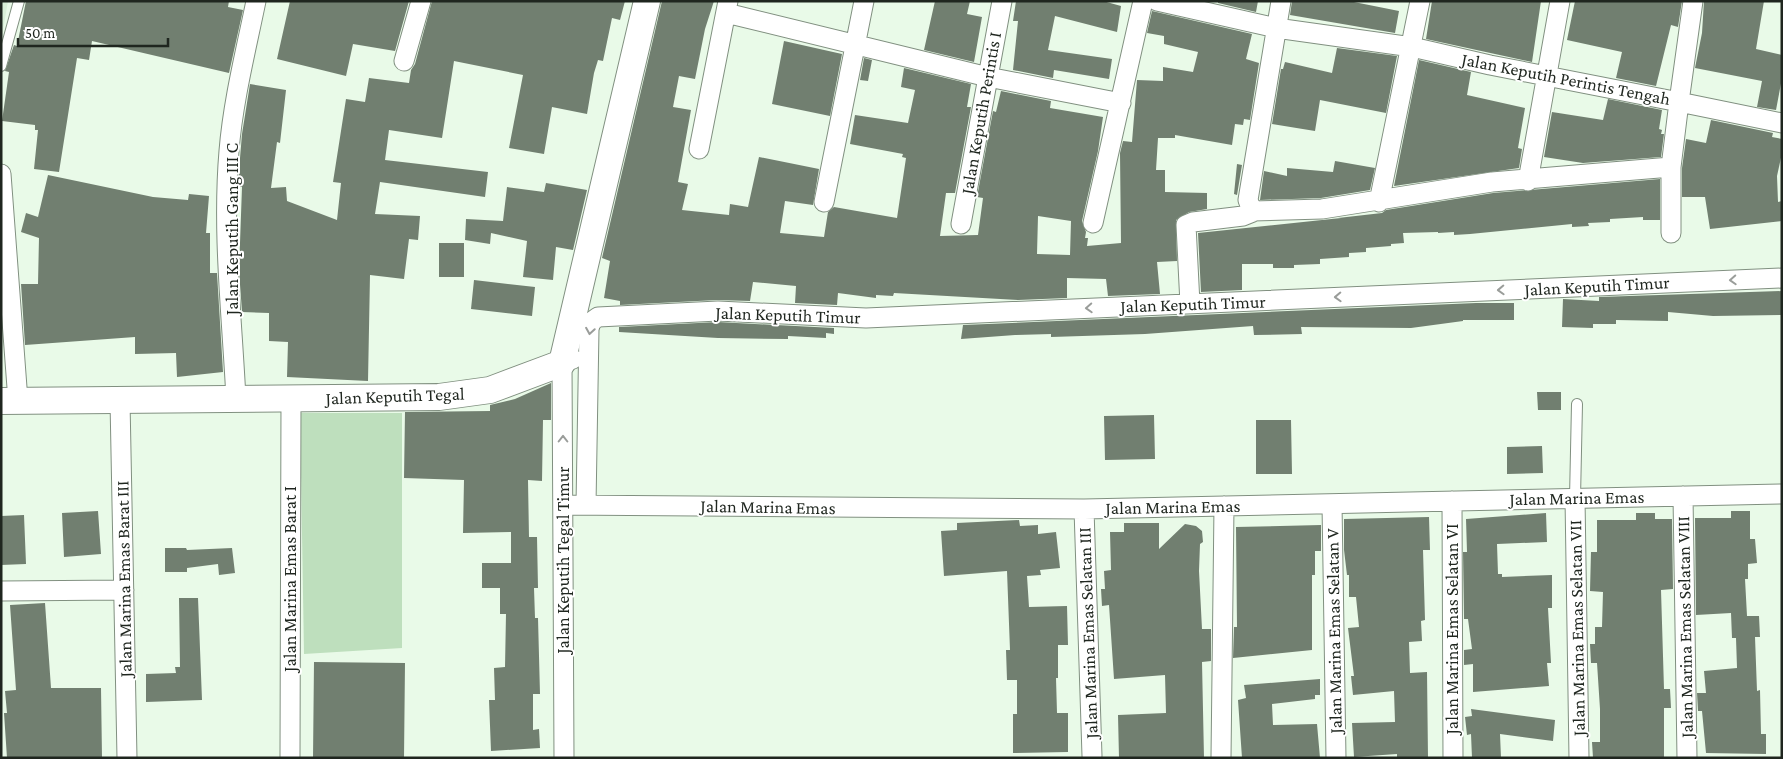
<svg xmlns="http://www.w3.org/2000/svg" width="1783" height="759" font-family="'Crimson Pro',serif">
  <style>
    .built { fill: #d9f0d8 }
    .park { fill: #bedfbd }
    .building { fill: #717f70; fill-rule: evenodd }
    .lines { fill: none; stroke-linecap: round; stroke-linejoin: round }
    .service-casing { stroke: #819080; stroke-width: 12 }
    .minor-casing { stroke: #819080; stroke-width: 21 }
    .secondary-casing { stroke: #819080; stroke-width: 28 }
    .service { stroke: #fff; stroke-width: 10 }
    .minor { stroke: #fff; stroke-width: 19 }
    .secondary { stroke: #fff; stroke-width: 26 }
    .oneway { stroke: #9a9d9a }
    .labels { text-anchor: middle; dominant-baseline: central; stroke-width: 4; stroke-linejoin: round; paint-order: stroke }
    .street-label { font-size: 18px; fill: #1f261f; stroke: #fff }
  </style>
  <rect width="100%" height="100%" fill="#e9fae8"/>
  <path class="built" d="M1 1H8L1 42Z"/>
  <path class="park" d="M300 413H402V648L304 654Z"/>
  <path class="building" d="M26 1H229L228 7 243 10 229 73 92 41 89 60 77 58 59 172 34 169 38 130H35V125L2 121 9 72 5 71 14 45 17 46Z
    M290 1H409L395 51 353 44 346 76 277 59Z
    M432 1H625L620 20 612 18 603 61 598 60 594 73 587 114 552 107 544 154 509 148 523 75 454 61 442 138 389 130 385 160 488 172 485 197 380 182 375 214 420 216 418 240 409 239 404 279 370 275 368 381 287 377 288 342 269 341V313L242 312 239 271 242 187H238V182L242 134 250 84 286 90 280 143 277 142 271 188 286 187 287 201 337 220 341 183 333 182 346 99 365 102 369 78 409 83 411 70 415 64Z
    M662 1H714L705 29 695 79 679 76 673 107 691 110 678 182 688 184 682 210 729 215 730 204 748 207 759 157 819 169 813 205 785 201 780 233 824 237 828 212 834 207 897 218 906 158 902 157 903 154 850 144 855 115 908 123 915 90 901 87 904 68 971 84 967 107H971L955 193H946L940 236 978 235 983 198 977 197 993 111 996 112 1001 91 1051 101 1050 108 1103 117 1098 151 1082 221 1086 232 1085 238H1088L1087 246 1121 243 1120 153 1123 141 1132 142 1137 80 1163 81V67L1193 72 1198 52 1164 44V36L1147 33 1152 11 1252 34 1246 59 1259 63 1250 120 1244 119 1243 125 1235 124 1232 145 1175 135V138H1158L1156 170H1165V192L1207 193V209L1189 212 1176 220 1177 261 1157 262 1160 294 1108 296 1106 279 1067 278V298L1018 300 894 293 893 296 876 295V298L838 293 837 305 795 303 796 286 753 282 750 301 717 300 620 305V301L604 298 610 261 602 258ZM1038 216 1071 221 1070 255 1037 254Z
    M935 1H970L967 14 982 17 974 62 924 50Z
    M1016 1H1103L1121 6 1117 32 1055 16 1048 50 1112 59 1109 79 1054 70 1053 78 1013 70 1018 21H1013Z
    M1218 1H1258L1256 12 1218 3Z
    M1292 1H1349L1399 11 1395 33 1290 15Z
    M1432 1H1541L1532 62 1426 39Z
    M1575 1H1682L1678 27 1671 25 1656 86 1616 78 1622 52 1567 40Z
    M1704 1H1764L1756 49 1782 55V78L1776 110 1757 107 1762 81 1695 68 1702 33Z
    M784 41 842 54 830 116 772 104Z
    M1337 48 1397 56 1386 113 1320 100 1315 131 1272 124 1281 69H1283L1285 62 1332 73Z
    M864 58 872 60 868 81 860 80Z
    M1419 60 1471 72 1467 95 1525 108 1518 148 1522 149 1519 168 1394 186Z
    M1608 99 1662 110 1659 129 1662 130 1661 134H1664L1661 157 1583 163 1544 157 1552 112 1603 120Z
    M1711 120 1773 133 1772 137 1782 139V153L1777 176 1778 202 1782 201V221L1710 229 1705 197H1682V168L1686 139 1706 143Z
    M1335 161 1375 168 1370 190 1321 198 1260 200 1264 171 1287 176V168L1333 172Z
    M1237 164 1242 165 1237 195 1234 194Z
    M48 175 153 197 188 200 189 194 209 196 206 233H210V273H217L223 372 177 377 176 353 135 354V337L25 345 21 284H38L39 238 21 232 26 213 38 217Z
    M1660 179V220H1643V217L1610 219V222L1588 223 1589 226 1572 227V224L1470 234 1454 235V232L1438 233V232L1403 233 1404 243 1391 244V246L1366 248V252L1349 253V257L1320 259V264L1294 265V268H1273V264H1242V290L1201 292 1198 233 1341 218H1338L1382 213 1386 210 1493 193Z
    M546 183 587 190 573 250 556 247 553 280 523 277 527 241 491 233 490 244 465 240 466 219 503 221 507 187 544 192Z
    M439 243H464V277H439Z
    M474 280 535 287 532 316 471 309Z
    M1782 291V315L1713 316 1668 312V321L1616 320V324H1593V328L1562 327 1563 299 1599 301V297Z
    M1476 303H1514V320H1463V321L1411 328 1301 327 1302 334 1254 335 1253 326 1145 334 1051 337V334L1015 335 961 339 963 325Z
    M718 322 834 328V334L826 333V338L788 336V339L718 338 619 332V327Z
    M551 383V420H543L542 481 528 480 529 537H537L538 588H534L535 618H538L540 694H533V730L539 729 540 748 491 751 489 700H495L494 668 505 667 506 614H500V588H482V563H511V532L463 533 464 480 404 478 405 412 490 411V405L515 399Z
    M1537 392H1561V410H1538Z
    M1154 415 1155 459 1105 460 1104 416Z
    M1256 420H1291L1292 474H1256Z
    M1542 446 1543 473 1507 474V447Z
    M98 511 101 554 64 557 62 513Z
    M1731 511H1750V539H1755L1757 563 1748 564V579H1745L1747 616H1759L1760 637H1755L1757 691 1760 690 1761 734H1766V754L1706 753 1702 711H1698L1697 693H1706L1704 671 1737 668 1736 638H1732L1731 613 1696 615 1695 518H1731Z
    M1546 513 1547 542 1497 544 1498 574H1502V577L1552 575V608H1548L1551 663H1547L1549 686 1473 692V664L1464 665V650L1472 649 1468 619H1464L1463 552H1467L1466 519Z
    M1636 513H1655V519H1672L1673 589 1661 590 1664 689H1670L1671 708H1664V758H1593L1592 742H1600V709L1597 663H1591L1590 644H1595V627H1602L1603 592 1590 591 1591 552H1597V520H1636Z
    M24 515 26 564 1 565V516Z
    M1429 517 1430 550H1423L1425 620 1421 621 1422 641 1409 642 1410 673 1427 672 1428 758H1397V754L1354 757 1352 723 1395 722 1394 691 1353 695 1351 676H1354L1348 628 1359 627 1356 597H1349V575H1347L1344 550V519Z
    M1019 520 1020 526 1038 525V534L1056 532 1060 568 1040 570 1041 575 1027 576 1029 607 1067 606 1068 645H1058V678H1056L1057 713H1068V752L1013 753V714H1017V680H1007L1006 650H1010L1007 571 944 576 941 531 957 530V523Z
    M1124 523H1159V549L1185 524 1196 526 1202 531 1203 542 1200 544 1199 571 1202 629H1211V661L1202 662 1204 758H1119L1118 715 1166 713 1165 675 1114 679 1109 605 1102 606 1101 589H1105L1104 571 1111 570 1110 532H1124Z
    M1321 525V551H1315V575H1312V650L1233 658 1234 627H1237L1236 527Z
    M165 548H186L187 550 232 548 235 573 219 575 218 564 187 568V572H165Z
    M179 598H198L202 700 146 702V674L176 673 175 667H180Z
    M45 603 51 688H101L102 758H7L4 713H7L5 691 16 690 10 605Z
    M314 662 405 663 404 758H313Z
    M1320 679V695H1315V699L1272 704 1273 725 1317 724 1320 758H1242L1238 700 1246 698 1244 685Z
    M1471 709 1555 720 1553 741 1500 734 1501 758H1472L1471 734 1467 735 1465 717 1472 716Z"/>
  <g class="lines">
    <g class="service-casing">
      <path id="service" d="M1 66 19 1
        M1575 498 1577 404"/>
    </g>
    <g class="minor-casing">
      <path id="minor" d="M1157 1 1276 28 1412 47 1490 65 1679 102 1671 167V233
        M1281 1 1248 200 1252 211 1322 209 1492 182 1671 167
        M1693 1 1679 102 1782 123
        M726 13 988 77 1121 103
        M404 61 421 1
        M699 149 728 1
        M1 174 18 401
        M1528 181 1560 1
        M824 202 864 1
        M1379 202 1420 1
        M1093 223 1143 1
        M961 224 1002 1
        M1190 304 1186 225 1193 222 1243 216 1253 212
        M236 399C232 317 222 233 229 151 233 101 246 50 256 1
        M120 401 127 758
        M1683 496 1687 758
        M1575 498 1579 758
        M1452 501 1453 758
        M1332 504 1336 758
        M563 505 1084 509 1782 494
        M586 505 589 329 591 322 598 317 718 311 866 318 1782 278
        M1084 509 1092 756
        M1 591 124 590
        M290 758 291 400
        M564 758 562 363 573 359
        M1221 758 1224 506"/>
    </g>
    <g class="secondary-casing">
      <path id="secondary" d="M1 401 439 397 490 390 562 363 647 1"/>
    </g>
    <use href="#service" class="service"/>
    <use href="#minor" class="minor"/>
    <use href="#secondary" class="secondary"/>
  </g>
  <defs><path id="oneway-chevron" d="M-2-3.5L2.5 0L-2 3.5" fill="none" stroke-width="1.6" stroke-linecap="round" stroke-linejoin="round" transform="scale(1.25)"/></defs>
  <g class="oneway">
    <use href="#oneway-chevron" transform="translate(1733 280) rotate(177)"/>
    <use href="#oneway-chevron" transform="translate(1501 290) rotate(178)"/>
    <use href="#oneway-chevron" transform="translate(1338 297) rotate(178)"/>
    <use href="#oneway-chevron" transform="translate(1089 308) rotate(177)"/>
    <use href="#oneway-chevron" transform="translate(590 331) rotate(99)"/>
    <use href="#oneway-chevron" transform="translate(563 439) rotate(-90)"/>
  </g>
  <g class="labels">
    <g class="street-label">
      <text transform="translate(1566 79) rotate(11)">Jalan Keputih Perintis Tengah</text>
      <text transform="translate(981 113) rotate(-80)">Jalan Keputih Perintis I</text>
      <text transform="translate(232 229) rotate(-90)">Jalan Keputih Gang III C</text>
      <text transform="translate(1597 286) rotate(-3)">Jalan Keputih Timur</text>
      <text transform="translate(1193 304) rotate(-2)">Jalan Keputih Timur</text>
      <text transform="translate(788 315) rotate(2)">Jalan Keputih Timur</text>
      <text transform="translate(395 396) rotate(-2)">Jalan Keputih Tegal</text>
      <text transform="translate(1577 498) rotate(-1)">Jalan Marina Emas</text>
      <text transform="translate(768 507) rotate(1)">Jalan Marina Emas</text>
      <text transform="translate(1173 507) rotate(-1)">Jalan Marina Emas</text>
      <text transform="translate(563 560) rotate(-90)">Jalan Keputih Tegal Timur</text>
      <text transform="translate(124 579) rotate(-91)">Jalan Marina Emas Barat III</text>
      <text transform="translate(290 579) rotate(-90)">Jalan Marina Emas Barat I</text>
      <text transform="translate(1685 627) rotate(-91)">Jalan Marina Emas Selatan VIII</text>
      <text transform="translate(1577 628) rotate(-91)">Jalan Marina Emas Selatan VII</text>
      <text transform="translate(1452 629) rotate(-90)">Jalan Marina Emas Selatan VI</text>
      <text transform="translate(1334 631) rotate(-91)">Jalan Marina Emas Selatan V</text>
      <text transform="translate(1088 633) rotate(-92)">Jalan Marina Emas Selatan III</text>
    </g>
  </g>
  <rect width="1783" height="759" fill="none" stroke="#1f261f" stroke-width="5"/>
  <path d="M18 38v8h150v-8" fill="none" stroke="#1f261f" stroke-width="2.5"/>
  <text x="25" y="38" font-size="15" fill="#1f261f" stroke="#ffffff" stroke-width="4" paint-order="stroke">50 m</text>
</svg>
